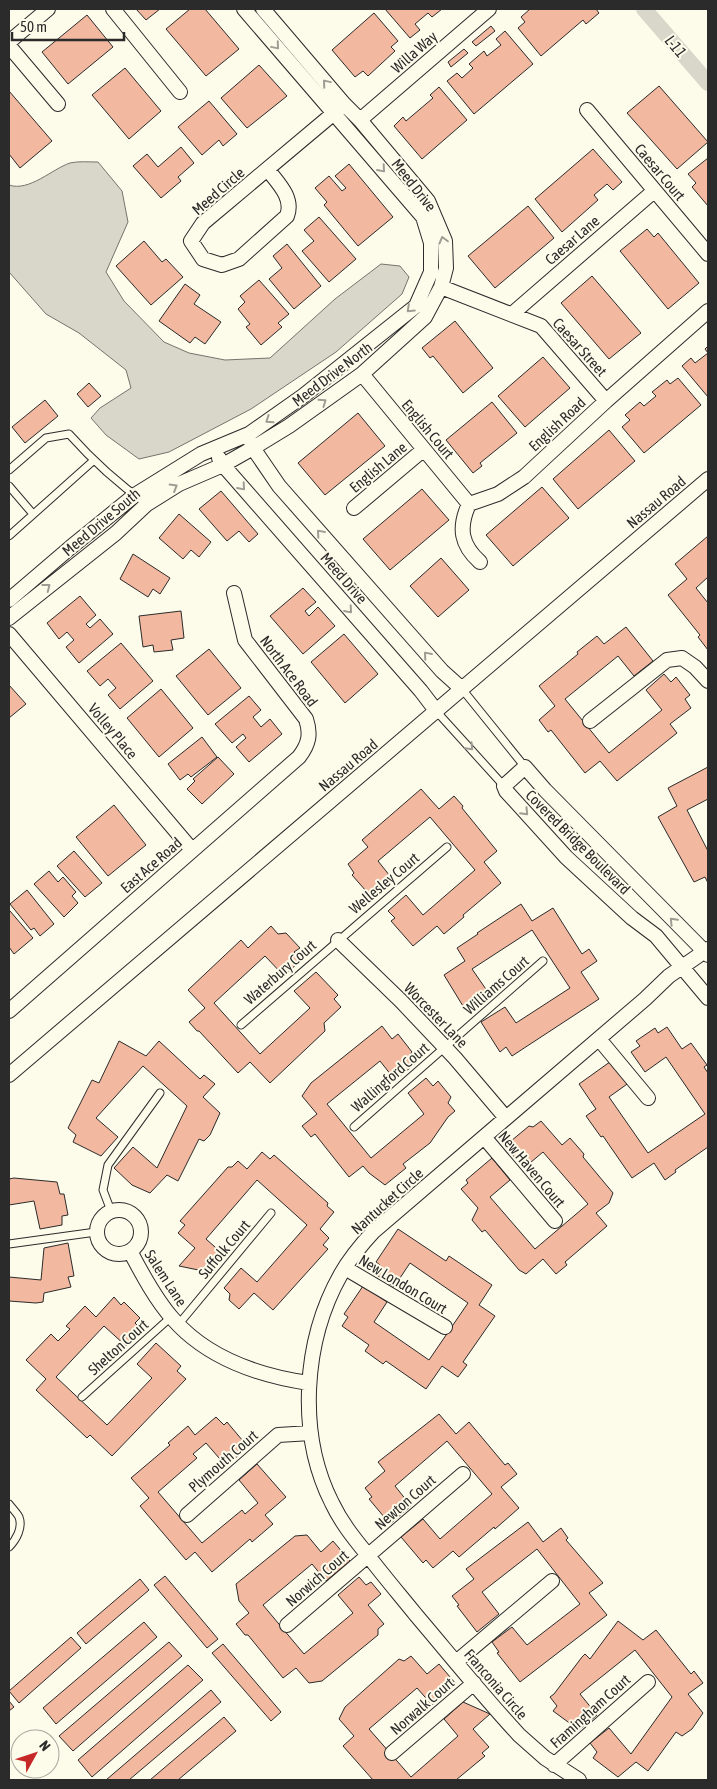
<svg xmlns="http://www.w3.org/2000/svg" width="717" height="1789" font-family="'Asap Condensed',sans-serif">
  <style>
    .water { fill: #d8d7c9; stroke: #74746e }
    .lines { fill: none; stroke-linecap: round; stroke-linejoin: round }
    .canal { stroke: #d8d7c9; stroke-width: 16 }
    .building { fill: #f2b8a0; stroke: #2b2b2b }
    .lane-casing { stroke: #2b2b2b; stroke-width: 9 }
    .street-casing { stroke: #2b2b2b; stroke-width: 16 }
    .lane { stroke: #fdfbea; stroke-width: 7 }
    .street { stroke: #fdfbea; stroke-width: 14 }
    .oneway { stroke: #9e9d94 }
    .labels { text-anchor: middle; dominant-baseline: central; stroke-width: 4; stroke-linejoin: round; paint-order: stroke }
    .street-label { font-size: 15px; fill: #2b2b2b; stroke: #fdfbea }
    .water-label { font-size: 16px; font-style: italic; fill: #2b2b2b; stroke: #fdfbea }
  </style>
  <rect width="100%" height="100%" fill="#fdfbea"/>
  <path class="water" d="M98 162 122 191 128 222 106 272 124 301 164 342 189 353 225 360 270 358 335 299 381 264 400 266 409 277 402 294 336 352 251 409 169 452 139 459 106 435 91 418 100 408 131 388 126 370 79 333 46 314 9 272V185C29 192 52 169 70 163 78 161 89 162 98 162Z"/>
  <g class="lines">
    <path class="canal" d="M644 9 708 83"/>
  </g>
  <path class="building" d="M136 9H160L146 20Z
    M190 9H205L239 49 206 76 166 29Z
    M385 9H442L432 17 428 13 415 24 420 30 410 38Z
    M530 9H596L599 13 586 24 583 20 541 56 518 28 525 22 521 17Z
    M374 13 398 41 391 47 395 51 368 76 363 71 355 77 332 50Z
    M87 15 113 47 68 84 42 52Z
    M491 26 495 31 476 46 472 42Z
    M505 31 533 64 474 114 447 81 457 73 462 78 473 68 469 64 484 51 487 56 501 45 496 39Z
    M464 49 468 53 451 67 448 62Z
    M259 65 287 96 247 128 221 98Z
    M125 68 161 111 129 139 92 95Z
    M659 86 708 142 677 169 627 113Z
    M439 87 467 120 422 159 394 126 403 117 406 121 433 98 430 95Z
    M9 91 52 141 20 168 9 154Z
    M209 101 237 134 223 146 219 140 202 155 178 127Z
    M181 147 194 163 178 177 181 181 161 198 133 166 147 154 158 167Z
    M593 149 622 182 613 190 607 184 594 195 598 200 562 232 535 199Z
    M708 158V206L692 187 696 183 688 174Z
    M349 164 393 217 358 246 324 205 327 202 315 188 329 176 342 191 346 188 335 176Z
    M528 206 554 238 495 288 468 256Z
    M319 217 356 259 329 282 302 251 314 241 304 230Z
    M647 229 654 237 658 233 699 283 668 309 620 251Z
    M144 241 162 262 166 259 183 277 151 305 116 266Z
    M287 244 321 286 294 309 269 279 282 268 273 256Z
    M592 276 641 333 609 359 561 303Z
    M259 280 289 314 278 323 282 327 261 345 246 327 250 324 238 309 245 302 240 296Z
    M185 284 200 295 194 304 221 322 205 344 195 337 190 343 159 321Z
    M455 321 493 368 463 393 433 356 430 358 422 348Z
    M708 346V397L682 366 691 358 695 363 708 353 705 349Z
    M543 357 570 388 525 427 498 396Z
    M678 378 701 405 644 453 622 427 630 420 625 415 640 402 644 406 656 396 652 392 667 380 670 384Z
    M89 383 101 396 88 407 77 394Z
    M45 400 58 416 25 443 12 427Z
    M492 402 517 433 480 463 482 466 473 473 446 440Z
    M358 413 385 446 325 495 298 463Z
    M609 430 635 461 578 509 553 479Z
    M542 487 569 518 513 566 486 535Z
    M422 489 449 520 390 570 363 539Z
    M221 491 258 534 249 542 239 531 227 541 199 509Z
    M179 514 211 542 199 557 191 550 183 559 159 538Z
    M708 536V577L696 588 708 603V650L698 637 700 635 668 595 687 579 675 564Z
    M133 554 170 578 160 594 153 589 148 597 120 579Z
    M441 558 469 590 438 617 410 586Z
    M303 588 316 602 305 611 309 616 318 607 335 626 303 654 270 616Z
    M80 596 96 615 86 624 90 628 100 619 113 634 79 663 66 647 74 640 67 632 59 639 47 623Z
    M181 611 184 638 171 640 173 650 154 652 153 645 143 647 139 616Z
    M626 627 653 661 634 676 618 656 565 699 609 753 662 710 646 690 664 674 671 682 676 677 690 695 685 699 691 708 670 724 677 733 617 781 600 761 585 773 551 730 548 732 539 720 555 706 539 686 578 654 577 652 597 636 604 644Z
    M344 634 378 674 345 703 311 662Z
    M121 643 153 681 120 709 108 695 116 688 108 679 100 686 87 671Z
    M209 649 241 688 208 715 176 676Z
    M9 685 26 704 9 718Z
    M161 689 193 728 159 757 127 718Z
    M249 696 261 710 253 717 261 727 270 719 282 734 249 762 236 747 246 738 243 734 232 743 215 724Z
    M202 737 217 757 191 777 188 774 180 780 168 764Z
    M218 757 234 774 202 804 187 789 195 781 193 779Z
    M708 767V799L687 810 708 851V883L705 877 694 882 658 817 677 806 668 788Z
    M421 789 439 809 454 796 463 806 462 808 497 851 484 862 501 883 463 915 464 917 444 934 437 926 413 946 391 921 395 918 388 911 406 895 423 915 475 870 430 817 378 861 394 881 373 899 352 875 354 873 348 864 368 847 362 840Z
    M114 805 146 845 108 876 76 837Z
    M74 851 102 883 85 897 57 866Z
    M49 871 58 882 63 877 76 892 72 896 78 903 64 917 34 884Z
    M27 890 54 924 40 936 34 928 31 930 10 904Z
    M521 904 532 921 553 908 582 954 589 949 597 961 581 972 599 999 512 1056 506 1047 500 1052 481 1022 505 1007 516 1023 570 988 532 930 472 969 490 995 466 1011 444 975 465 961 457 948 478 934 477 933Z
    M10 911 33 938 14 954 9 947V912Z
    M271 926 278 934 286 933 300 948 294 952 301 960 284 976 265 956 214 1003 260 1054 310 1008 294 991 316 972 338 995 334 999 341 1007 324 1023 325 1031 270 1083 250 1062 238 1073 199 1031H197L189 1022 205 1008 188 990 241 940 248 948Z
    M382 1026 392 1039 398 1034 412 1052 409 1057 415 1064 395 1080 380 1061 327 1104 371 1158 424 1114 408 1093 426 1078 433 1086 438 1081 451 1097 448 1103 455 1111 448 1117 430 1143 403 1164 406 1168 385 1185 369 1173 363 1166 349 1177 315 1134 311 1137 302 1126 317 1114 302 1096 311 1083Z
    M667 1027 682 1049 691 1043 707 1065 704 1067 708 1073V1147L675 1170 676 1172 665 1180 654 1163 632 1178 603 1136 601 1137 586 1116 596 1109 579 1084 614 1059 630 1082 609 1097 648 1153 705 1114 666 1057 645 1072 631 1052 640 1046 636 1041 655 1028 658 1033Z
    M119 1041 146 1056 159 1041 200 1079 204 1075 215 1084 203 1097 220 1113 210 1135 204 1141 199 1139 178 1181 167 1175 150 1193 132 1185 114 1168 133 1147 157 1168 187 1106 143 1066 96 1118 118 1137 101 1156 73 1142 76 1135 68 1128 92 1080 99 1083Z
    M541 1121 562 1145 570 1138 584 1154 583 1157 613 1193 609 1203 596 1213 607 1226 565 1262 567 1265 556 1274 543 1259 526 1274 519 1270 485 1230 482 1232 472 1220 478 1208 461 1189 468 1183 466 1180 492 1158 510 1180 490 1197 535 1249 588 1204 543 1152 524 1168 505 1146 529 1126 533 1127Z
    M262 1152 270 1159 274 1155 328 1203 327 1206 334 1212 320 1229 329 1238 323 1245 328 1249 273 1310 254 1293 239 1309 229 1300 230 1294 224 1288 241 1268 257 1282 307 1225 257 1180 206 1239 224 1255 208 1272 179 1266 195 1248 178 1233 185 1225 180 1221 228 1167H232L238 1161 247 1169Z
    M14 1178 57 1182 60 1194H64L68 1215 62 1216V1225L40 1229 34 1201 9 1205V1179Z
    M398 1229 446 1261 449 1256 492 1285 479 1305 495 1316 463 1362 467 1365 458 1377 442 1366 426 1389 386 1361 383 1364 365 1351 369 1345 342 1326 348 1317 344 1314 363 1286 387 1302 374 1322 429 1360 468 1303 410 1263 394 1287 374 1273 380 1265 376 1262Z
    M68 1243 74 1276 68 1277 71 1287 44 1293 43 1302 36 1303 9 1301V1277L41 1280 44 1248Z
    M114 1297 121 1305 124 1302 140 1318 135 1323 142 1330 126 1346 104 1326 56 1377 107 1425 152 1378 137 1364 156 1343 181 1366 177 1371 186 1379 112 1456 90 1435 87 1438 36 1390 46 1379 26 1360 51 1334 58 1341 70 1329 66 1326 85 1306 96 1317Z
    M439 1414 456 1434 469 1422 505 1465 508 1463 517 1474 501 1487 519 1508 495 1529 494 1527 459 1557 453 1551 433 1568 426 1560 423 1563 401 1537 423 1519 440 1539 492 1494 447 1441 395 1486 411 1506 390 1524 369 1499 372 1497 365 1488 385 1471 378 1462Z
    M216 1417 224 1425 227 1422 248 1447 226 1466 206 1443 193 1454 197 1458 158 1492 202 1543 242 1510 245 1514 258 1503 239 1480 257 1464 286 1497 265 1515 273 1524 252 1542 250 1539 212 1572 195 1552 186 1560 140 1506 149 1498 131 1478 170 1445 168 1443 188 1426 195 1435Z
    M528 1522 543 1542 561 1528 568 1538 566 1540 603 1583 589 1593 607 1615 520 1682 497 1653 499 1652 492 1642 512 1627 527 1645 580 1604 537 1549 482 1592 499 1614 477 1632 457 1606 459 1605 452 1596 474 1579 466 1569Z
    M307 1535 321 1552 333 1541 350 1561 326 1581 312 1564 263 1605 304 1654 353 1613 338 1595 359 1577 366 1585 371 1582 381 1594 368 1605 384 1624 378 1629V1635L322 1681 309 1683 296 1668 283 1678 248 1635H245L236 1624 249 1613 239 1601 236 1584 295 1536Z
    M165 1576 218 1639 207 1648 154 1585Z
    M140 1579 149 1590 86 1644 77 1633Z
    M618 1621 643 1640 656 1630 691 1674 694 1671 703 1683 688 1694 703 1713 692 1729 682 1736 676 1732 648 1771 636 1762 618 1777 593 1758 597 1752 590 1743 609 1728 631 1754 672 1697 635 1650 580 1694 597 1715 579 1730 553 1711 557 1706 550 1697 554 1694 582 1657 585 1654 590 1659Z
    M144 1622 157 1637 56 1724 43 1708Z
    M71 1637 81 1648 19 1703 9 1691Z
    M169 1642 182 1656 73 1751 59 1736Z
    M223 1644 281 1712 271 1721 212 1653Z
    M411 1656 427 1674 439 1664 456 1684 432 1705 417 1688 369 1729 411 1777 458 1736 444 1719 463 1702 490 1714 473 1729 489 1747 482 1753 485 1756 456 1780H373L343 1746 354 1736 339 1719 345 1707 399 1659 404 1661Z
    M188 1665 203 1680 92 1777 78 1760Z
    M211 1690 221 1702 129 1780H106Z
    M9 1701 14 1707 9 1711Z
    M224 1717 236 1731 178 1780H150Z"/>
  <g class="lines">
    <g class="lane-casing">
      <path id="lane" d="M9 470 46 438 69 434C94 462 117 483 147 504
        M9 486 33 514
        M9 536 93 461
        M462 689 525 767
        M437 712 504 786
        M241 1025 447 847
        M354 1127 543 961
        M111 1211 103 1190 108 1165 160 1093
        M9 1244 96 1232
        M178 1325 271 1213
        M82 1397 171 1317
        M9 1504C12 1508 17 1513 19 1517 23 1528 16 1540 9 1547"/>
    </g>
    <g class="street-casing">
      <path id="street" d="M113 9 180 92
        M9 42 48 9
        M9 46 58 104
        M587 110 708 254
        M360 120 489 9
        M268 170C278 183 294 198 287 216L239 259 222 265 203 259 191 241 203 223 340 108
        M441 287 541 326 606 401
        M512 314 654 191
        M362 374 469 504
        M250 439 253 448 279 486 442 671 462 689
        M219 458 223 465 421 691 437 712
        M354 508 423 450
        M480 562C461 545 458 528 469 504L498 494 524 477 606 401 708 311
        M9 600 71 547 135 495 201 454 249 434 303 396 416 306 431 272V243L423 217 244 9
        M9 618 116 533 147 504 179 484 223 465 253 448 289 426 362 374 425 317 441 287 446 268 445 241 428 201 360 120 344 104 263 9
        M9 634 192 850
        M590 721 667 660 682 658 695 667 708 681
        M338 940 401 1001 455 1058 506 1118
        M708 955 545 790 525 767 504 786 506 791 566 857 632 918 656 936 708 998
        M9 1011 299 757C309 744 311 734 306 719L245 640 234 593
        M599 1039 648 1098
        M9 1075 708 479
        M484 1137 555 1221
        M97 1232a22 22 0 1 1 44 0a22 22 0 1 1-44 0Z
        M130 1251C142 1274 156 1300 173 1319 207 1358 260 1376 309 1383
        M345 1268 445 1327
        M187 1515 278 1435 311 1433
        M287 1625 463 1474
        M456 1662 552 1581
        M392 1753 474 1683
        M554 1765 648 1682
        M579 1780 545 1758 519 1735C483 1696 450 1655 416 1615 399 1594 382 1574 366 1553 353 1537 341 1522 332 1503 297 1434 303 1341 341 1274 350 1258 361 1245 373 1232L645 999 669 976 708 949"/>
    </g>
    <use href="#lane" class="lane"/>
    <use href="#street" class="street"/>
  </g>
  <defs><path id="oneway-chevron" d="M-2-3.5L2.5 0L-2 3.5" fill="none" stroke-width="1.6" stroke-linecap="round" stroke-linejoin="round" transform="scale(1.25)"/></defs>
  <g class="oneway">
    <use href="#oneway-chevron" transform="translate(276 46) rotate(50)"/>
    <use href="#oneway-chevron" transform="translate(326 83) rotate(-130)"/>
    <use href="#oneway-chevron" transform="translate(382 169) rotate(49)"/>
    <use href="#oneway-chevron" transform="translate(443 240) rotate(-105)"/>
    <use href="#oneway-chevron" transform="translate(410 309) rotate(137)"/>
    <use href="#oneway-chevron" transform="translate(323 402) rotate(-35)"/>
    <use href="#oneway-chevron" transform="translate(269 420) rotate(145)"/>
    <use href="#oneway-chevron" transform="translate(174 487) rotate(-31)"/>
    <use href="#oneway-chevron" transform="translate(242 487) rotate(49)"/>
    <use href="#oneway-chevron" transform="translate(320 533) rotate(-131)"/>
    <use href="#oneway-chevron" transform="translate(47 587) rotate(-38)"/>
    <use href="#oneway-chevron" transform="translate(349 610) rotate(49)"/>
    <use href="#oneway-chevron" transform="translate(427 655) rotate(-131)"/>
    <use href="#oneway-chevron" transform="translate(470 747) rotate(47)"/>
    <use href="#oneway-chevron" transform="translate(525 812) rotate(47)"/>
    <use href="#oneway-chevron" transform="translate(673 921) rotate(-134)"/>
  </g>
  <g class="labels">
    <g class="street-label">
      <text transform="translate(414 52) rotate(-41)">Willa Way</text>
      <text transform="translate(660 172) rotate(50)">Caesar Court</text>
      <text transform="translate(414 185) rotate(52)">Meed Drive</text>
      <text transform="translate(218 191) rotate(-41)">Meed Circle</text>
      <text transform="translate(572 240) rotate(-41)">Caesar Lane</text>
      <text transform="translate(580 347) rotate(48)">Caesar Street</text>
      <text transform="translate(332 374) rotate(-37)">Meed Drive North</text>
      <text transform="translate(557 424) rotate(-43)">English Road</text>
      <text transform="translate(428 429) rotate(50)">English Court</text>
      <text transform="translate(378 467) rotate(-40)">English Lane</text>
      <text transform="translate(656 502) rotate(-40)">Nassau Road</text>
      <text transform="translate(101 522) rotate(-40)">Meed Drive South</text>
      <text transform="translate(344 578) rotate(49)">Meed Drive</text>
      <text transform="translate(289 671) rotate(53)">North Ace Road</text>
      <text transform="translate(113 731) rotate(50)">Volley Place</text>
      <text transform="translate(348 765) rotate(-40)">Nassau Road</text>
      <text transform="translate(578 842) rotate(45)">Covered Bridge Boulevard</text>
      <text transform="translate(151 865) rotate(-41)">East Ace Road</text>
      <text transform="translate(384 883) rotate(-40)">Wellesley Court</text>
      <text transform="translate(280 972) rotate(-41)">Waterbury Court</text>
      <text transform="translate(496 985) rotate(-41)">Williams Court</text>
      <text transform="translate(436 1015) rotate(46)">Worcester Lane</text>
      <text transform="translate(390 1077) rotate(-41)">Wallingford Court</text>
      <text transform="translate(532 1169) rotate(50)">New Haven Court</text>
      <text transform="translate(387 1201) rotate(-42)">Nantucket Circle</text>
      <text transform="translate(224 1249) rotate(-50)">Suffolk Court</text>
      <text transform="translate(166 1278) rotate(57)">Salem Lane</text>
      <text transform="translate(403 1284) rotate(31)">New London Court</text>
      <text transform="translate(118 1347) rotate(-42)">Shelton Court</text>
      <text transform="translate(223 1461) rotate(-41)">Plymouth Court</text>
      <text transform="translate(405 1502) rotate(-41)">Newton Court</text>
      <text transform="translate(317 1578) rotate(-41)">Norwich Court</text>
      <text transform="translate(496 1684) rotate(49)">Franconia Circle</text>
      <text transform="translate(422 1706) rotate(-41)">Norwalk Court</text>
      <text transform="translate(590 1711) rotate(-42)">Framingham Court</text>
    </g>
    <g class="water-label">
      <text transform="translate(676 46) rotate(49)">L-11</text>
    </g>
  </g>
  <rect width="717" height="1789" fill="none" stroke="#2b2b2b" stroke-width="20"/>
  <g transform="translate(35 1754) rotate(50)"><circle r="24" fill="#fdfbea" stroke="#a9a89e"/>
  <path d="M0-4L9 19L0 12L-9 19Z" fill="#c62828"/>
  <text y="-8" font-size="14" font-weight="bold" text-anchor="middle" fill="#2b2b2b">N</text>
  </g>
  <path d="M12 32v8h112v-8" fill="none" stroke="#2b2b2b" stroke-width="2.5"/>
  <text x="20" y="32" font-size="15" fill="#2b2b2b" stroke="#fdfbea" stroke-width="4" paint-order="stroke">50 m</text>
</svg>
